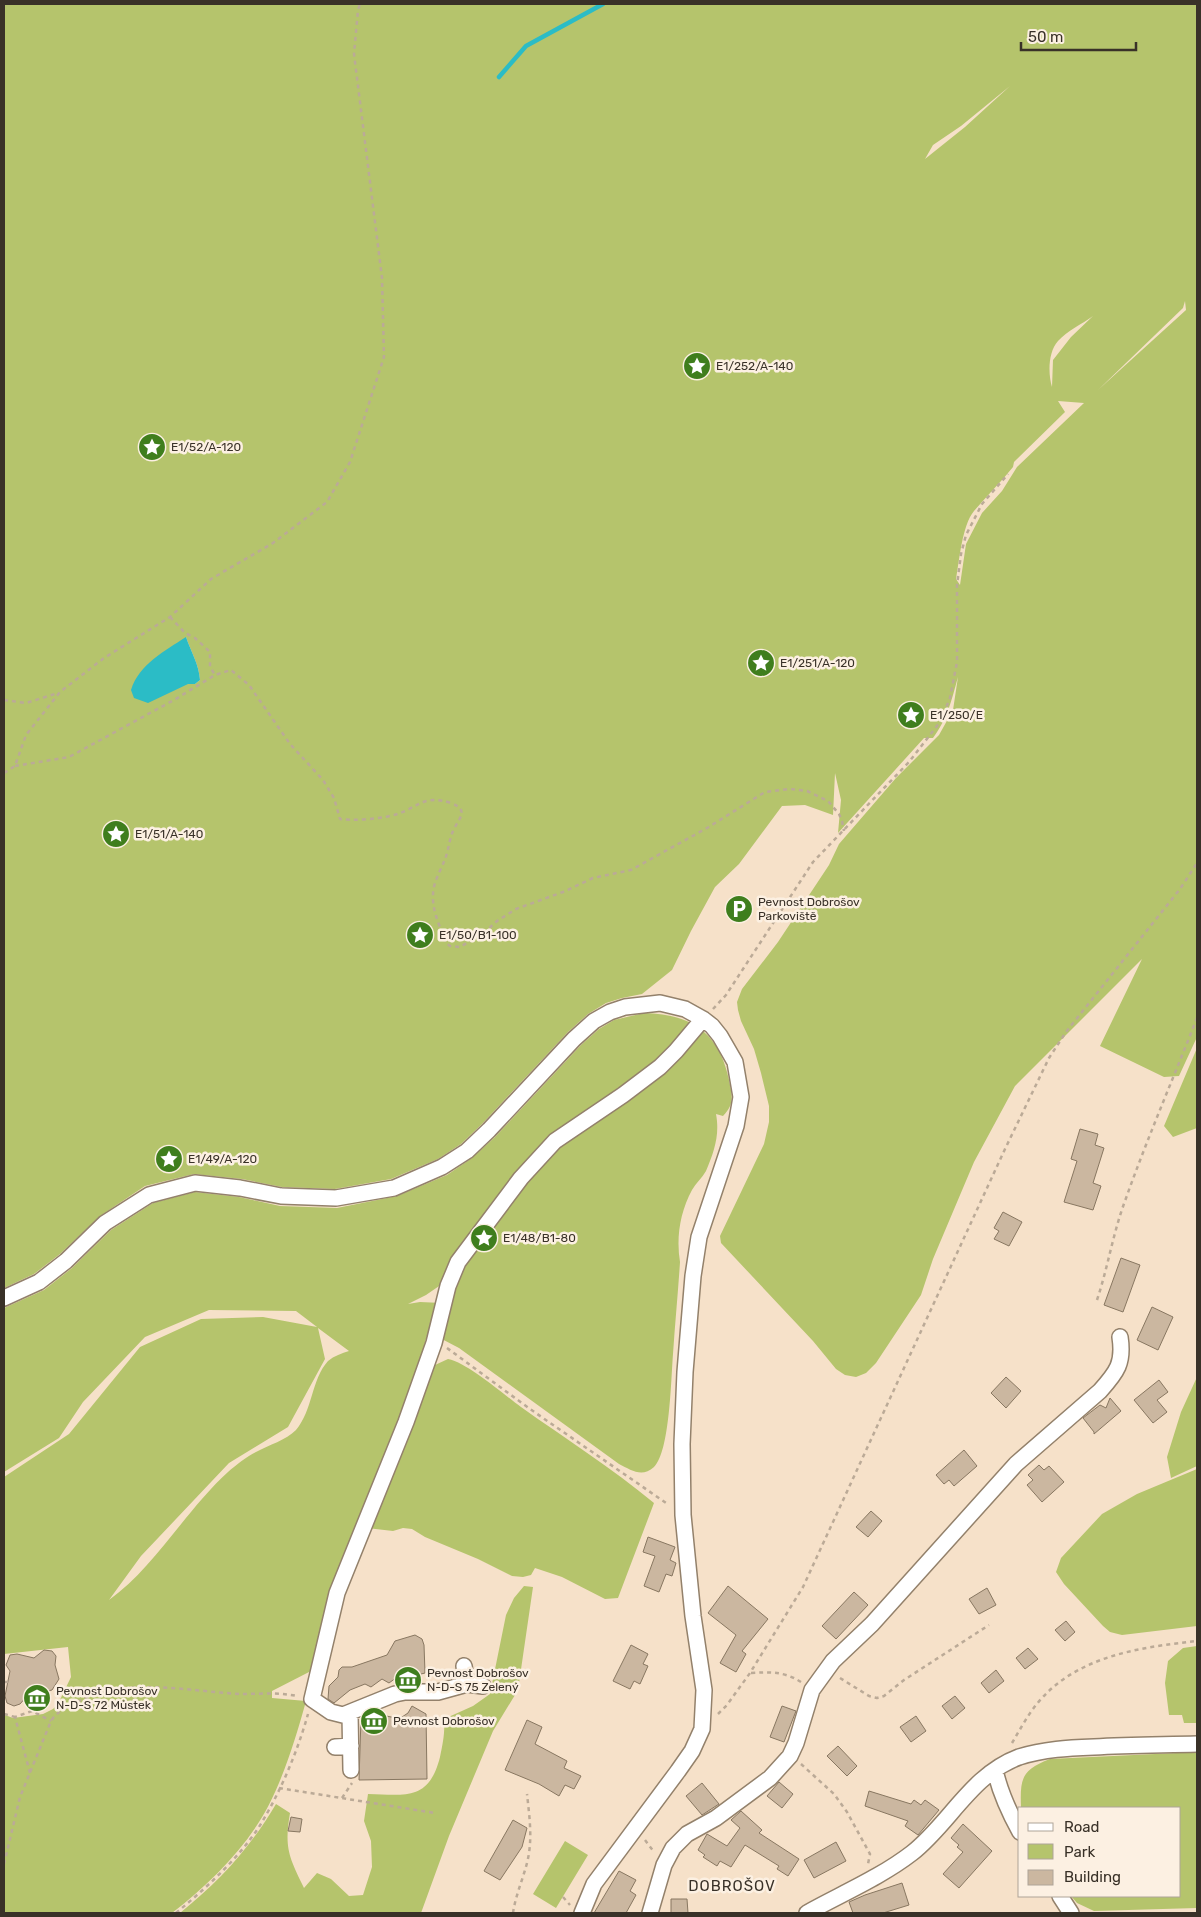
<svg xmlns="http://www.w3.org/2000/svg" width="1201" height="1917" font-family="Rubik,sans-serif">
  <style>
    .green { fill: #b5c46c; fill-rule: evenodd }
    .water { fill: #2bbcc6 }
    .lines { fill: none; stroke-linecap: round; stroke-linejoin: round }
    .stream { stroke: #2bbcc6; stroke-width: 4.5 }
    .building { fill: #cbb7a0; stroke: #887761 }
    .minor-casing { stroke: #93816b; stroke-width: 18 }
    .path { stroke: #bbaa97; stroke-width: 2.5; stroke-dasharray: 4 4; stroke-linecap: butt }
    .minor { stroke: #fff; stroke-width: 15 }
    .labels { text-anchor: middle; dominant-baseline: central; stroke-width: 5; stroke-linejoin: round; paint-order: stroke }
    .poi-label { font-size: 12px; fill: #393128; stroke: #fcf0e2; text-anchor: start }
    .quarter-label { font-size: 15px; letter-spacing: 1px; fill: #393128; stroke: #fcf0e2 }
  </style>
  <rect width="100%" height="100%" fill="#f6e1c9"/>
  <path class="green" d="M4 4H1197V1037L1179 1076 1164 1077 1100 1046 1142 959 1015 1086 974 1162 933 1259 921 1295 876 1363 866 1373 856 1377 845 1375 836 1369 813 1341 721 1243 720 1236 764 1144 769 1122V1106L761 1073 754 1049 741 1021 738 1010 737 1002 742 989 778 942 829 865 839 844 896 778 939 735 953 710 958 677C951 702 948 717 933 738H924L838 833 841 800 835 773 833 815 805 805 782 806 739 864 715 887 691 931 672 970 642 994 622 998 606 1003 588 1014 568 1032 482 1124 461 1144 438 1159 391 1179 335 1189 282 1187 242 1179 194 1174 145 1186 100 1216 60 1254 34 1274 4 1288ZM1010 86 965 127 925 159 933 145 961 126ZM1185 301 1186 310 1098 390 1183 308ZM1093 316 1071 337 1053 360 1052 387C1048 374 1048 352 1058 341 1067 331 1082 324 1093 316ZM1058 401 1084 403 1017 467 1002 491 982 513 966 544 960 585 956 579C959 563 962 525 974 511 986 497 1001 482 1013 467L1014 462 1065 412ZM186 637C191 652 199 664 200 680L195 684H188Z
    M644 1013C691 1014 719 1032 729 1080 732 1095 735 1104 723 1116L716 1114C720 1135 714 1152 706 1171 702 1178 696 1183 692 1190 680 1212 676 1238 680 1262 678 1293 675 1324 673 1354 671 1378 670 1452 654 1467 642 1478 631 1470 619 1464L459 1348 438 1337 461 1271 426 1295 408 1304 420 1302 442 1303C436 1318 422 1339 424 1355L311 1671 272 1691V1698L306 1701C296 1738 280 1790 259 1822 237 1857 204 1888 172 1913H4V1718L5 1715 13 1718 43 1714 53 1709 58 1704 71 1677 68 1647 4 1654V1477L69 1434 140 1347 201 1319 263 1317 317 1327 296 1311 209 1310 145 1337 83 1402 59 1438 4 1472V1308L44 1290 72 1268 111 1230 153 1203 195 1192 239 1197 280 1206 337 1208 397 1196 447 1175 472 1158 495 1137 581 1045 599 1029 614 1020ZM318 1328 349 1351C342 1353 334 1356 328 1361 311 1380 313 1410 296 1430 286 1440 269 1445 256 1452 246 1457 236 1465 228 1472 186 1510 154 1568 109 1600L141 1556 229 1463 288 1427 325 1359Z
    M1197 1048V1128L1173 1137 1164 1126Z
    M448 1359C468 1363 503 1394 521 1407 566 1439 612 1468 654 1503L618 1598 605 1599 562 1577 535 1568 531 1575 523 1577 512 1576 478 1559 425 1537 412 1529 403 1528 393 1531 367 1528 431 1370 435 1365Z
    M1197 1377V1466L1171 1478 1167 1457 1181 1412Z
    M1197 1469V1626L1122 1635 1110 1632 1103 1626 1064 1584 1056 1572 1061 1558 1102 1514 1137 1494Z
    M524 1586 533 1587 518 1690 493 1731 449 1836 421 1913H180C220 1881 250 1848 276 1804L290 1813C284 1848 289 1857 304 1888L317 1873 331 1879 349 1896 363 1895 372 1867 371 1841 364 1821 368 1794C406 1795 429 1801 440 1757 443 1743 445 1733 444 1719L473 1706 490 1694 506 1615 514 1598Z
    M1197 1646V1723H1184L1182 1715H1169L1165 1683 1168 1661 1183 1648Z
    M1197 1752V1908L1094 1911 1077 1903 1071 1896H1180V1808H1021C1020 1779 1021 1770 1050 1759Z
    M565 1841 588 1855 556 1908 533 1894Z"/>
  <path class="water" d="M186 637C191 652 199 664 200 680L195 684H188L148 703 134 698 131 690C139 664 165 651 186 637Z"/>
  <g class="lines">
    <path class="stream" d="M499 77 526 46 603 4"/>
  </g>
  <path class="building" d="M1080 1129 1098 1134 1095 1145 1104 1148 1093 1183 1101 1186 1093 1210 1064 1202 1077 1161 1071 1159Z
    M1003 1212 1022 1222 1009 1246 994 1239 999 1231 994 1228Z
    M1121 1258 1140 1265 1123 1312 1104 1305Z
    M1152 1307 1173 1317 1158 1350 1137 1340Z
    M1006 1377 1021 1391 1006 1408 991 1393Z
    M1159 1380 1168 1392 1157 1400 1167 1412 1153 1423 1134 1400Z
    M1110 1398 1121 1411 1094 1434V1432L1083 1418 1100 1405 1106 1408Z
    M964 1450 977 1466 954 1486 949 1480 944 1484 936 1475Z
    M1039 1465 1044 1470 1049 1466 1064 1482 1042 1502 1027 1485 1033 1480 1028 1475Z
    M871 1511 882 1521 868 1537 856 1527Z
    M648 1537 675 1547 670 1560 676 1563 672 1576 666 1574 659 1592 644 1586 655 1556 643 1552Z
    M728 1586 768 1619 742 1651 746 1654 736 1672 720 1663 736 1635 708 1613Z
    M987 1588 996 1605 979 1614 969 1599Z
    M854 1592 868 1605 836 1639 822 1626Z
    M1066 1621 1075 1632 1065 1641 1055 1630Z
    M415 1635 422 1639 424 1645 425 1673 405 1678 400 1675 389 1683 382 1679 371 1687 365 1684 350 1690 334 1703 328 1699 329 1686 338 1677 339 1670 342 1667H352L387 1655 395 1641Z
    M631 1645 648 1654 643 1664 648 1666 640 1684 634 1681 630 1689 613 1681Z
    M1028 1648 1038 1659 1025 1669 1016 1658Z
    M44 1650 52 1651 56 1656 55 1665 59 1679 52 1690 27 1696 20 1704 14 1706 7 1703 5 1696 10 1671 6 1665 10 1655 17 1654 34 1658Z
    M996 1670 1004 1681 989 1693 981 1683Z
    M955 1696 965 1708 952 1719 942 1706Z
    M412 1706 426 1714 427 1779 359 1780 361 1718 372 1713 396 1718 402 1717 408 1713Z
    M782 1706 796 1711 784 1742 770 1737Z
    M916 1716 926 1731 911 1742 900 1727Z
    M527 1720 542 1727 535 1744 567 1761 564 1768 581 1776 574 1789 565 1785 559 1796 539 1784 505 1770Z
    M838 1746 857 1766 847 1776 827 1756Z
    M779 1782 793 1794 782 1808 767 1796Z
    M702 1783 719 1804 702 1815 686 1796Z
    M869 1791 911 1804 914 1800 921 1805 925 1800 939 1810 918 1835 905 1826 908 1821 865 1806Z
    M741 1811 762 1830 759 1833 799 1859 788 1876 777 1869 779 1866 745 1845 731 1867 720 1861 717 1866 703 1857 705 1855 698 1850 707 1834 727 1846 740 1828 731 1820Z
    M291 1817 302 1819 300 1832 288 1831Z
    M513 1820 527 1828 522 1847 500 1880 484 1871Z
    M963 1824 992 1851 959 1888 943 1874 963 1852 957 1847 959 1845 951 1838Z
    M836 1842 846 1861 814 1878 804 1860Z
    M619 1871 636 1880 630 1891 636 1895 626 1913H594Z
    M902 1883 909 1905 883 1913H853L849 1902 865 1895Z
    M671 1899H687L688 1913H671Z"/>
  <g class="lines">
    <g class="minor-casing">
      <path id="minor" d="M4 1298 39 1282 66 1261 105 1223 149 1195 195 1183 240 1188 281 1196 336 1198 394 1188 442 1167 467 1151 489 1130 574 1039 594 1021 610 1012 625 1007 660 1003 685 1009 703 1019 712 1026 720 1036 735 1062 741 1097 736 1126 699 1237 693 1276 685 1372 682 1444 683 1515 693 1616 704 1690 702 1729 692 1751 678 1771 594 1884 582 1913
        M464 1666 467 1684
        M483 1686 467 1684 438 1692H405L395 1694 343 1715 331 1712 312 1699 337 1593 406 1422 434 1343 448 1286 458 1262 521 1178 555 1141 623 1095 660 1067 676 1051 703 1019
        M350 1714 351 1770
        M335 1747 351 1746
        M995 1770C1000 1793 1009 1812 1020 1832
        M1060 1896 1071 1913
        M650 1913 664 1865 673 1848 687 1834 716 1818 770 1778 790 1756 796 1743 812 1690 833 1661 872 1624 1016 1464 1100 1391C1117 1372 1124 1363 1120 1337
        M807 1913C841 1894 881 1877 912 1853 950 1823 971 1775 1019 1757 1044 1749 1069 1748 1094 1747 1129 1745 1163 1745 1197 1744"/>
    </g>
    <path class="path" d="M170 617 185 633 195 638 210 652V667L215 675
      M4 700 26 703 58 693
      M15 766 69 757 174 700 215 675 231 670 249 685 290 744 323 780 334 798 340 819C353 821 377 819 390 816 416 811 421 793 451 803 469 810 460 817 454 829 449 839 449 849 445 859 441 870 433 882 433 895 432 911 441 929 446 943L450 946 460 947 484 933 497 921 516 909 563 892 593 878 631 870 707 828 765 792 790 789 807 791 828 801 839 814 842 821 844 831
      M4 773 15 766 26 735 60 692 104 658 170 617 211 579 273 543 327 502 350 462 384 357 382 278 354 54 358 10 360 4
      M713 1009 726 995 813 862 909 762 940 722 950 698 957 662V585L961 554 966 535 982 504 1008 474
      M1097 1300C1108 1267 1113 1233 1125 1201 1147 1139 1173 1079 1197 1018
      M447 1348 530 1409 669 1505
      M751 1673C771 1672 783 1671 801 1682
      M840 1678 869 1696 877 1698 884 1696 904 1680 989 1625
      M4 1682H8
      M4 1714 15 1717
      M718 1714 727 1705 750 1673 803 1587 1005 1149 1049 1058 1066 1032 1180 889 1197 863
      M1012 1743C1021 1728 1029 1712 1042 1698 1081 1655 1143 1647 1197 1641
      M801 1764 834 1794 847 1812 870 1854 868 1864
      M30 1773 15 1717 32 1711 51 1721
      M279 1788 435 1813
      M342 1798 352 1783
      M645 1840 654 1852
      M4 1864 20 1797 51 1721C57 1712 65 1708 75 1703 126 1676 185 1691 240 1694 259 1694 278 1692 297 1696
      M563 1897 570 1905
      M176 1913C206 1888 237 1860 259 1827 280 1793 297 1753 308 1714
      M513 1913C516 1892 526 1873 529 1853 532 1833 529 1813 527 1794"/>
    <use href="#minor" class="minor"/>
  </g>
  <defs>
    <g id="sight-disc" transform="scale(1.4375)"><circle r="9.5" fill="#3f7e1d" stroke="#fcf0e2"/><path d="M0-6L1.8-2.2L6-1.7L2.9 1.2L3.7 5.4L0 3.3L-3.7 5.4L-2.9 1.2L-6-1.7L-1.8-2.2Z" fill="#fff"/></g>
    <g id="parking-disc" transform="scale(1.4375)"><circle r="9.5" fill="#3f7e1d" stroke="#fcf0e2"/><path d="M-3.5-5.5H1a3.5 3.5 0 0 1 0 7H-1V5.5H-3.5ZM-1-3.4V-.6H.8a1.4 1.4 0 0 0 0-2.8Z" fill="#fff"/></g>
    <g id="museum-disc" transform="scale(1.4375)"><circle r="9.5" fill="#3f7e1d" stroke="#fcf0e2"/><path d="M0-6L6-3V-2H-6V-3ZM-5-1h2V3h-2ZM-1-1h2V3h-2ZM3-1h2V3H3ZM-6 4H6V6H-6Z" fill="#fff"/></g>
  </defs>
  <g fill-rule="evenodd">
    <use href="#sight-disc" x="697" y="366"/>
    <use href="#sight-disc" x="152" y="447"/>
    <use href="#sight-disc" x="761" y="663"/>
    <use href="#sight-disc" x="911" y="715"/>
    <use href="#sight-disc" x="116" y="834"/>
    <use href="#parking-disc" x="739" y="909"/>
    <use href="#sight-disc" x="420" y="935"/>
    <use href="#sight-disc" x="169" y="1159"/>
    <use href="#sight-disc" x="484" y="1238"/>
    <use href="#museum-disc" x="408" y="1680"/>
    <use href="#museum-disc" x="37" y="1698"/>
    <use href="#museum-disc" x="374" y="1721"/>
  </g>
  <g class="labels">
    <g class="poi-label">
      <text x="716" y="366">E1/252/A-140</text>
      <text x="171" y="447">E1/52/A-120</text>
      <text x="780" y="663">E1/251/A-120</text>
      <text x="930" y="715">E1/250/E</text>
      <text x="135" y="834">E1/51/A-140</text>
      <text x="758" y="902">Pevnost Dobrošov<tspan x="758" dy="14">Parkoviště</tspan></text>
      <text x="439" y="935">E1/50/B1-100</text>
      <text x="188" y="1159">E1/49/A-120</text>
      <text x="503" y="1238">E1/48/B1-80</text>
      <text x="427" y="1673">Pevnost Dobrošov<tspan x="427" dy="14">N-D-S 75 Zelený</tspan></text>
      <text x="56" y="1691">Pevnost Dobrošov<tspan x="56" dy="14">N-D-S 72 Můstek</tspan></text>
      <text x="393" y="1721">Pevnost Dobrošov</text>
    </g>
    <g class="quarter-label">
      <text x="732" y="1886">DOBROŠOV</text>
    </g>
  </g>
  <rect width="1201" height="1917" fill="none" stroke="#393128" stroke-width="10"/>
  <rect x="1018" y="1807" width="162" height="90" fill="#fcf0e2" stroke="#aea498"/>
  <rect x="1028" y="1823" width="25" height="8" fill="#ffffff" stroke="#aea498"/>
  <text x="1064" y="1832" font-size="15" fill="#393128">Road</text>
  <rect x="1028" y="1844" width="25" height="15" fill="#b5c46c" stroke="#aea498"/>
  <text x="1064" y="1857" font-size="15" fill="#393128">Park</text>
  <rect x="1028" y="1870" width="25" height="15" fill="#cbb7a0" stroke="#aea498"/>
  <text x="1064" y="1882" font-size="15" fill="#393128">Building</text>
  <path d="M1021 42v8h115v-8" fill="none" stroke="#393128" stroke-width="2.5"/>
  <text x="1028" y="42" font-size="15" fill="#393128" stroke="#fcf0e2" stroke-width="4" paint-order="stroke">50 m</text>
</svg>
